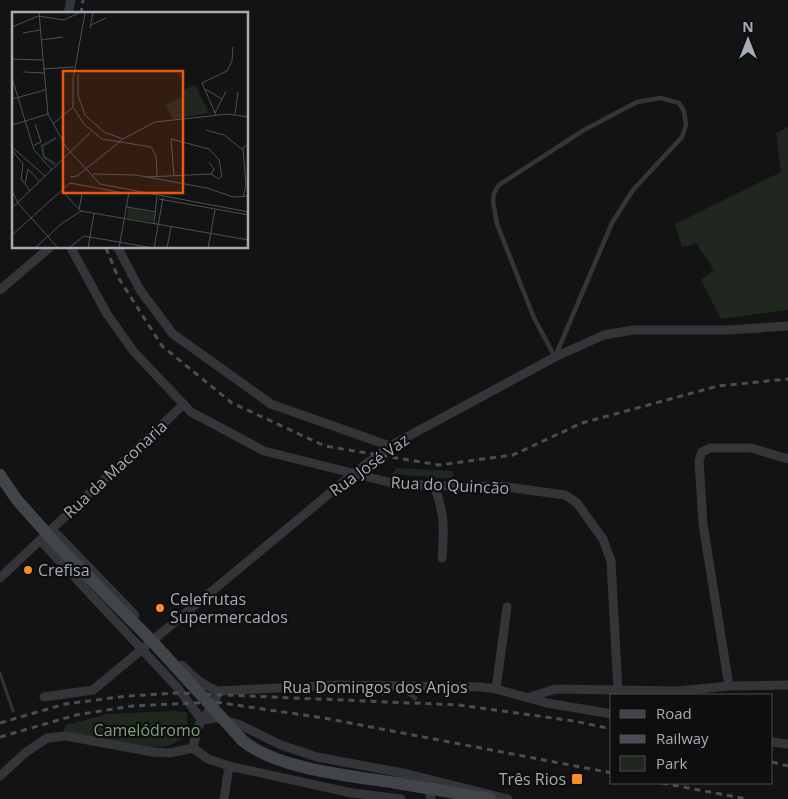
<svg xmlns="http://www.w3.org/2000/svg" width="788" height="799" font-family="'Open Sans',sans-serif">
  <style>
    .green { fill: #1f271f }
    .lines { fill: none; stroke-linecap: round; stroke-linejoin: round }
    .stream { stroke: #2b363a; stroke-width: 3 }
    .lane { stroke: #333539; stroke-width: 4.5 }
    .street { stroke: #333539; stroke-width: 9 }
    .secondary { stroke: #41454a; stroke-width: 12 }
    .rail { stroke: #4a4e53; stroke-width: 3; stroke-dasharray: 6 5; stroke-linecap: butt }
    .secondary-bridge { stroke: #41454a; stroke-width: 12 }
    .poi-dot { fill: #f88e27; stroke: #0e0e0f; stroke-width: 2 }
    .labels { text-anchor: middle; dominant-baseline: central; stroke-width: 4.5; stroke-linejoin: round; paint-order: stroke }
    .street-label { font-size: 16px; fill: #a4acb5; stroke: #0e0e0f }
    .poi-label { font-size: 16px; fill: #a4acb5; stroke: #0e0e0f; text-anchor: start }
    .park-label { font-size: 16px; fill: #7ea17a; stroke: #0e0e0f }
    .inset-river { fill: none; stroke: #2b363a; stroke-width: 2.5 }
    .inset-road { fill: none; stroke: #4d5054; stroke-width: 1 }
    .view { fill: #e8590c; fill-opacity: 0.15; stroke: #e8590c; stroke-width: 2.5 }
    .inset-edge { fill: none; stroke: #a4acb5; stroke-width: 2.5 }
  </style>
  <rect width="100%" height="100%" fill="#131314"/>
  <path class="green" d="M788 127V310L721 319 701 280 714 270 697 244 682 247 675 224 781 172 776 133Z
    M396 468 453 471V479L392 474Z
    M173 711 187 712V724L184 738 168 746 146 748 63 732 66 725 108 714Z"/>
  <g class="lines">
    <path class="stream" d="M0 673 13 711"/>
    <path class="lane" d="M661 98 679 103 684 111 686 125 682 137 633 190 612 223 555 357 534 318 497 224 493 202 494 193 499 185 584 130 637 102Z
      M408 686V693L415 698"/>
    <path class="street" d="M68 14 71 0
      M71 248 107 314 134 352 191 412 264 451 392 483 434 486H500L565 495 577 503 603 539 611 561 618 691
      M118 248 140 290 173 334 271 404 390 446
      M0 290 49 248
      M434 486C445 512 444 530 442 558
      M52 529 135 615
      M40 540 176 686 202 720 215 702 218 691
      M0 578 184 404
      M182 665C192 676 203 686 218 691L338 685 481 687 496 689 547 703 612 714
      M729 686 703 524 699 461 702 452 710 448H751L788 459
      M496 689 507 607
      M44 697 93 690 354 473 390 446 555 357 604 335 633 330H729L788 326
      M527 698 555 689 678 691 729 686 788 685
      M772 742 788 744
      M193 748 197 729 202 720 216 718 238 724 281 745 317 757 408 774 508 799
      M193 748 208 759 229 766 352 793 401 799
      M0 776 25 753 47 738 66 736 153 752 170 753 193 748
      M430 796 431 799
      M224 799 229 766"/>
    <path class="secondary" d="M0 475 17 500 59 547
      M397 783 490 799"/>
    <path class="rail" d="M81 14 83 0
      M106 248 118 277 162 346 232 403 325 446 439 465 513 455 582 423 718 386 788 379
      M0 723 65 704 127 696 178 693 459 705 574 721 612 729
      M0 737 76 715 132 706 215 702 324 718 612 773
      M772 762 788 766
      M662 783 747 799"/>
    <path class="secondary-bridge" d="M59 547 152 641 243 741C280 770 352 776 397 783"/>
  </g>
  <g class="poi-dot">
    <circle cx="28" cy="570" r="5"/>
    <circle cx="160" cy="608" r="5"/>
    <rect x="571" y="773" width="12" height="12" rx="2.5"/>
  </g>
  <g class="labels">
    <g class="street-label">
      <text transform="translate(369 465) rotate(-36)">Rua José Vaz</text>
      <text transform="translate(115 469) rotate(-43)">Rua da Maconaria</text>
      <text transform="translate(450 485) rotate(3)">Rua do Quincão</text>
      <text x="375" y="687">Rua Domingos dos Anjos</text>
    </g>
    <g class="poi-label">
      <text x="38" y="570">Crefisa</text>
      <text x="170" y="599">Celefrutas<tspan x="170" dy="18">Supermercados</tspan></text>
      <text x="566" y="779" text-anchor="end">Três Rios</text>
    </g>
    <g class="park-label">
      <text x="147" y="730">Camelódromo</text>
    </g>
  </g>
  <g transform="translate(12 12)">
    <rect width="236" height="236" fill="#131314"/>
    <path d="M183 73 197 101 161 107 154 93 170 85 169 79ZM116 196 143 201 141 210 115 206Z" fill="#1f271f"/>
    <path class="inset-river" d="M43 152 32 145 30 134 44 126"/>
    <path class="inset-road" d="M27 1 36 102 54 135 88 172 237 200M73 1 61 67V95L72 112 90 127 139 135 144 144 145 164M79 13 94 6M0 15 26 4 52 8 67 1M78 16 81 1M11 21 28 18M29 28 51 25M0 47 31 48M31 57 62 55M11 60 32 61M66 62V83L73 103 92 120 111 127M0 66 22 138 40 158M193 77 210 87M0 87 33 78M203 101 214 79M223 102 226 80M204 103 190 71 215 59 220 49 221 35M41 112 61 95M0 113 36 102M194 118 212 123 231 138M22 133 29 130 23 112M0 135 33 164M0 138 11 152 9 167 18 179M16 157 28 170M81 162 124 163 195 176 221 185 237 184M162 163 159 127 197 137 207 148 210 164 207 167 199 162M58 165 65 164 111 127 143 110 216 102 237 105M133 165 199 162 202 157 197 150M13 172 16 157M0 179 6 191 46 236M50 179 69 199M231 185 234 173 231 136 237 131M147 187 237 203M115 195 144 200M0 196 79 120M67 198 70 182M69 199 237 228M142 212 145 184M0 223 58 171 117 182M23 236 49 212 69 199M57 236 72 224 141 236M76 236 82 202M107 236 117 180M142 236 151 186M155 236 159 215M196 236 203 198"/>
    <path class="view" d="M51 59H171V181H51Z"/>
    <rect width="236" height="236" class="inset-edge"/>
  </g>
  <rect x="610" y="694" width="162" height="90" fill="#0e0e0f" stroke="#4a4d51"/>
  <rect x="620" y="710" width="25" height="8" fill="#41454a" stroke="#4a4d51"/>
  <text x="656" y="719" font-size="15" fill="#a4acb5">Road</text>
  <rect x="620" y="735" width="25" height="8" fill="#4a4e53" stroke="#4a4d51"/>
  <text x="656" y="744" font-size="15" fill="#a4acb5">Railway</text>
  <rect x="620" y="756" width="25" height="15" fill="#1f271f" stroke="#4a4d51"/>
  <text x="656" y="769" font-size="15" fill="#a4acb5">Park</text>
  <g transform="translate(748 40)" stroke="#0e0e0f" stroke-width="4" paint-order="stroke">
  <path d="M0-4L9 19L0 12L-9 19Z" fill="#a4acb5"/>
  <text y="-8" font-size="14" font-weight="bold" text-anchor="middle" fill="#a4acb5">N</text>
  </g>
</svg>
